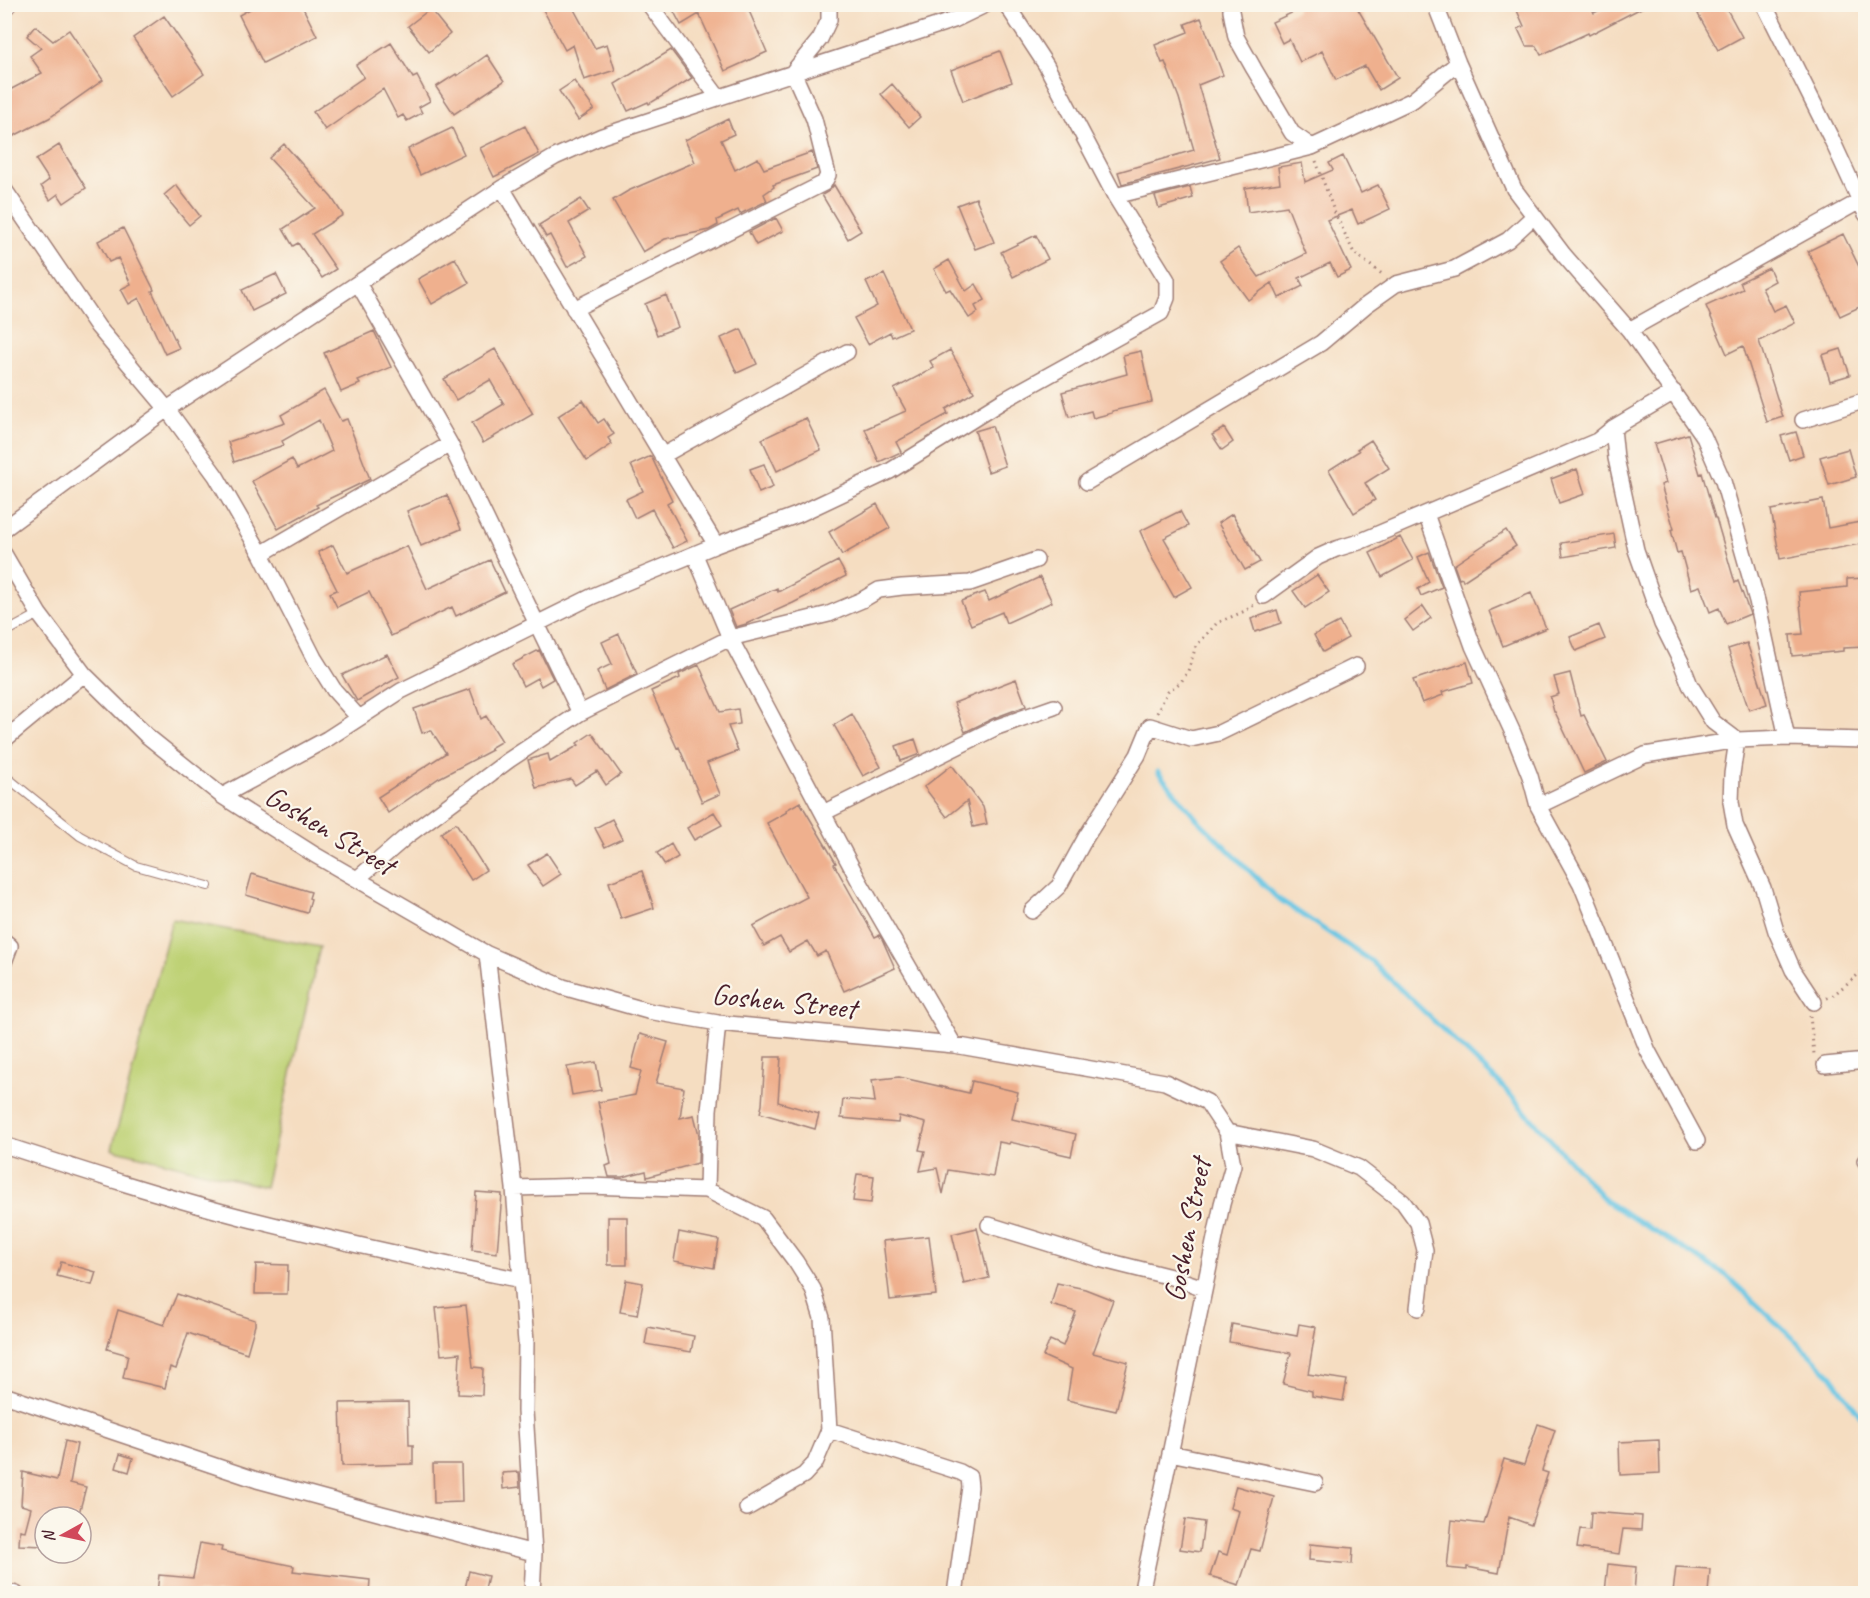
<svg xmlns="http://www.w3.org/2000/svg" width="1870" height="1598" font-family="Caveat,sans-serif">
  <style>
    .green { fill: #bed175; stroke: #847850; stroke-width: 1.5 }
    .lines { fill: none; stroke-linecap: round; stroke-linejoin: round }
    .stream { stroke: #65c4e3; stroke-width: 5 }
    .building { fill: #efb08e }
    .service-casing { stroke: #a07e76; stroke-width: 10 }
    .minor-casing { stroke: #a07e76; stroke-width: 18 }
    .tertiary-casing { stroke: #a07e76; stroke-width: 22 }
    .path { stroke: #a07e76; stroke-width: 3; stroke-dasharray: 1.5 4.5; stroke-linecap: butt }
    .service { stroke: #fff; stroke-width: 8 }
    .minor { stroke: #fff; stroke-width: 15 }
    .tertiary { stroke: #fff; stroke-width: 20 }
    .labels { text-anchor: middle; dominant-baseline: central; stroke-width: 4.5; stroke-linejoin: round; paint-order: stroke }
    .street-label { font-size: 30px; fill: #4a1f2b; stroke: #fbf7ec }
  </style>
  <rect width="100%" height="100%" fill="#fbf7ec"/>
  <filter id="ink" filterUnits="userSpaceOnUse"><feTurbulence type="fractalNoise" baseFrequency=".0167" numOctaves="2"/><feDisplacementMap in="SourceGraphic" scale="12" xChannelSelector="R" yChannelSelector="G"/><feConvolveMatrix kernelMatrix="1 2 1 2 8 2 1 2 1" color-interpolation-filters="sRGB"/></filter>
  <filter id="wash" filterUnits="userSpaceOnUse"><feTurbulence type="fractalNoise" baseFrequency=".008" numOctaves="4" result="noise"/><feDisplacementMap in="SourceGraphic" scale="24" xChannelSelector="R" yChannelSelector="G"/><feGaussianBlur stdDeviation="1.35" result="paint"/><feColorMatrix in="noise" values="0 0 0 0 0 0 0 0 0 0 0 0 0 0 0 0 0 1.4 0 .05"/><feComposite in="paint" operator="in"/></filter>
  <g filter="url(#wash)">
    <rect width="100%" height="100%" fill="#f5ddc1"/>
    <path class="green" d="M172 919 320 947 265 1187 112 1149Z"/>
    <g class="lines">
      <path class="stream" d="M1158 772 1196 818 1276 897 1371 961 1501 1085 1607 1202 1726 1275 1831 1375 1866 1424"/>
    </g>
    <g id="blocks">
      <path class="building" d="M259 4H301L317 36 263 63 239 15Z
        M540 4H571L595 48 607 44 615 70 584 80 573 45 565 50Z
        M670 4H746L767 52 725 71 699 14 681 25Z
        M1295 4H1355L1398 78 1379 90 1365 66 1336 80 1322 51 1300 62 1289 39 1282 43 1272 22 1298 10Z
        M1514 4H1590L1594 13 1612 4H1649L1589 35 1588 33 1541 55 1536 46H1526L1518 29 1524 26Z
        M1716 4H1724L1742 37 1718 50 1698 14Z
        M430 9 450 34 429 52 408 26Z
        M164 16 204 74 173 96 133 38Z
        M1201 18 1223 75 1198 85 1220 158 1122 184 1118 172 1194 150 1179 98 1165 62 1162 63 1155 45 1188 32 1185 24Z
        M35 26 53 41 69 30 103 80 49 118 4 141V93L42 73 30 56 41 48 27 36Z
        M391 43 413 78 417 76 430 101 419 107 422 113 407 121 403 115 398 118 383 89 325 130 313 112 364 77 356 65Z
        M671 50 692 78 649 104 648 102 628 111 615 84Z
        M1000 51 1012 82 963 101 951 70Z
        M487 55 504 81 454 114 436 87 456 74 457 76Z
        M574 81 594 109 578 120 559 91Z
        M892 84 920 117 909 127 881 94Z
        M728 119 734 134 721 140 735 170 758 158 764 169 812 152 817 169 773 185 774 187 764 194 767 201 740 214 738 210 717 220 718 225 709 230 665 239 643 252 613 200 628 191 695 162 685 140Z
        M525 126 539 154 494 177 480 148Z
        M452 128 464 154 420 175 408 149Z
        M284 144 332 198 343 215 312 234 336 269 322 278 298 243 293 246 283 229 315 208 269 158Z
        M59 145 86 188 64 203 58 194 50 200 41 186 49 180 36 160Z
        M1343 156 1361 193 1378 185 1390 209 1358 224 1352 210 1327 220 1351 270 1337 277 1330 263 1299 278 1303 286 1279 298 1272 283 1248 300 1220 261 1238 248 1259 277 1306 254 1287 206 1248 212 1245 188 1280 183 1278 167 1302 163 1305 182 1333 170 1329 163Z
        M176 185 200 216 189 225 164 195Z
        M834 185 861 231 848 239 822 195 829 191Z
        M1190 187 1193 198 1159 208 1155 196Z
        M976 198 994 242 975 249 957 205Z
        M581 199 589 211 569 223 587 256 567 267 550 235 546 237 539 225Z
        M776 218 783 231 756 245 749 232Z
        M123 228 154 290 152 291 179 348 165 354 139 298 129 304 121 289 131 284 118 258 109 262 98 241Z
        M1843 234 1866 281V304L1840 316 1808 251Z
        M1036 235 1048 259 1013 277 1001 252Z
        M455 258 469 283 432 304 418 279Z
        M949 260 966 291 976 284 985 300 975 306 978 312 969 318 950 289 946 291 934 269Z
        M1769 268 1775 281 1762 288 1773 311 1786 305 1795 323 1759 341 1783 417 1767 422 1743 346 1727 354 1706 306 1743 289 1740 282Z
        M276 274 286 294 252 311 242 290Z
        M884 274 910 329 892 337 890 332 868 344 854 318 877 306 866 282Z
        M666 295 678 327 657 335 645 304Z
        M741 329 757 364 737 373 721 338Z
        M374 331 391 367 358 381 360 384 341 392 324 353Z
        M495 349 533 414 483 443 472 423 504 404 490 380 456 400 444 379Z
        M1841 349 1850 375 1830 381 1822 355Z
        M950 350 974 392 946 409 948 414 896 442 901 452 879 462 865 429 906 411 894 389 934 368 930 361Z
        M1141 351 1152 402 1112 411V413L1093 418 1091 411 1069 417 1062 392 1127 374 1123 355Z
        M324 390 341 421 347 419 370 479 316 505 318 507 278 529 252 481 292 459 297 469 332 451 319 420 282 441 284 445 234 462 228 442 285 423 281 415Z
        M583 400 598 423 604 419 614 434 608 438 612 444 587 461 558 416Z
        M806 418 821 450 777 471 762 439Z
        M992 426 1005 466 988 472 975 431Z
        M1224 428 1233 442 1222 450 1212 435Z
        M1796 432 1803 455 1789 460 1781 436Z
        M1688 434 1700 474 1702 473 1715 518H1716L1735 583 1738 581 1750 614 1726 624 1719 608 1710 612 1700 586 1691 589 1681 552 1677 553 1671 530 1674 529 1661 485 1666 483 1654 444Z
        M1371 440 1389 468 1365 483 1375 500 1354 513 1329 470 1359 451 1357 449Z
        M1848 449 1856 477 1829 485 1820 457Z
        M651 456 672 500 667 503 687 541 673 548 652 509 635 518 626 499 643 491 631 465Z
        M764 464 773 487 759 493 750 469Z
        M1577 469 1585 494 1559 503 1551 479Z
        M447 495 461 529 421 546 407 511Z
        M1823 500 1828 528 1866 521V543L1780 559 1771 510Z
        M877 504 890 528 842 555 829 532Z
        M1180 511 1188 526 1164 538 1192 587 1174 597 1152 558 1140 531Z
        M1232 514 1260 562 1245 570 1218 523Z
        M1506 530 1516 546 1463 581 1462 578 1459 579 1454 565Z
        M1614 534 1616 548 1563 557 1561 543Z
        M1400 537 1413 560 1382 577 1370 553Z
        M333 545 347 573 407 546 427 589 490 560 505 592 456 616 452 607 391 636 369 592 337 607 330 593 337 590 318 552Z
        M1429 552 1442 587 1421 596 1418 589 1429 582 1418 557Z
        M838 561 846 576 793 603 746 624 736 627 729 610 777 588 778 592Z
        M1317 575 1329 592 1305 608 1293 591Z
        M1040 577 1052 602 1006 623 1002 612 971 625 961 601 985 592 989 601Z
        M1866 578V647L1843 648V651L1792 656 1790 635 1803 634 1799 592 1847 587V579Z
        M1531 593 1546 628 1503 646 1489 611Z
        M1423 606 1431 618 1413 631 1405 620Z
        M1277 610 1281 623 1255 632 1251 619Z
        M1339 622 1348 638 1323 652 1314 635Z
        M1599 625 1605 639 1576 651 1570 637Z
        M619 634 637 674 605 690 597 671 612 664 602 642Z
        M1747 643 1767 704 1749 710 1728 649Z
        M539 650 553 679 541 686 537 678 523 686 512 664Z
        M387 654 399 677 357 701 342 675Z
        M1467 662 1473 683 1442 692 1443 695 1422 703 1413 680Z
        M699 665 720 712 738 709 740 724 728 726 738 751 707 763 720 794 702 802 679 747 677 748 651 691 680 678 679 674Z
        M1570 673 1581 716 1584 715 1607 762 1584 773 1555 712H1554L1550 697 1559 694 1554 677Z
        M1016 679 1026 706 994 718 965 732 954 703Z
        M470 689 481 719 486 716 502 741 490 748 492 750 439 778 388 813 378 797 446 753 431 730 422 733 414 709Z
        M852 714 881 767 863 776 834 725Z
        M592 733 621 774 606 785 597 771 575 785 571 779 536 788 528 760 548 754 550 762 579 745 577 743Z
        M915 739 920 754 901 761 896 746Z
        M952 765 983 807 987 824 973 827 967 801 947 817 924 787Z
        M800 802 836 863 834 864 875 937 879 935 882 939 895 968 844 991 826 951 817 956 808 941 789 952 780 937 764 946 753 926 807 897 767 823 787 812 786 810Z
        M714 812 722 825 694 840 687 828Z
        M612 819 622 839 605 847 595 828Z
        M456 823 486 870 471 880 441 833Z
        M671 844 678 857 665 865 657 853Z
        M547 853 561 874 543 886 528 865Z
        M642 871 654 908 621 919 609 882Z
        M252 874 311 892 309 898 311 899 307 913 246 895Z
        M640 1034 668 1042 656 1083 684 1088 680 1118 694 1115 699 1135 698 1163 647 1177 646 1171 622 1177H609L606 1166 611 1164 598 1102 635 1095 641 1071 631 1068Z
        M765 1057H781L778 1102 819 1114 815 1129 760 1113 762 1105Z
        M596 1062 601 1090 572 1095 567 1067Z
        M899 1077 969 1093 972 1081 1018 1092 1012 1119 1076 1134 1071 1156 1010 1142 1009 1144 999 1142 993 1177 948 1170 943 1194 937 1168 920 1171 925 1151 919 1150 926 1123 899 1116 898 1123 841 1118 843 1099 875 1102 872 1080Z
        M857 1174 874 1176 871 1203 853 1201Z
        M476 1192 502 1194 497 1253 472 1250Z
        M608 1217H627V1265H608Z
        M977 1228 989 1278 964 1284 952 1234Z
        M679 1232 719 1240 714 1268 674 1261Z
        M929 1236 936 1295 890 1300 883 1241Z
        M61 1262 96 1272 92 1285 57 1276Z
        M256 1264 288 1265 287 1294H255Z
        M626 1280 643 1283 637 1315 620 1312Z
        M1057 1283 1085 1289 1113 1300 1093 1353 1128 1362 1116 1411 1067 1400 1072 1369 1043 1356 1050 1340 1063 1346 1076 1312 1051 1305Z
        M177 1294 255 1320V1325L247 1353 188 1333 176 1369 170 1367 165 1388 123 1378 128 1355 107 1349 118 1310 164 1325Z
        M466 1305 473 1367 483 1368 482 1395 458 1394 460 1353 441 1355 436 1308Z
        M1232 1324 1297 1336 1299 1324 1316 1327 1308 1374 1347 1380 1343 1401 1312 1396V1391L1283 1384 1291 1353 1229 1342Z
        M648 1327 694 1336 691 1352 645 1344Z
        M408 1402 409 1445H413V1464L342 1466 340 1403Z
        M1538 1424 1555 1430 1542 1471 1548 1473 1531 1525 1509 1517 1499 1573 1467 1567V1570L1447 1568 1452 1520 1484 1524 1504 1459 1524 1465Z
        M1659 1440 1660 1473 1620 1475 1619 1442Z
        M65 1441 77 1444 70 1483 86 1487 78 1517H45V1546L19 1545 20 1530 25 1531 31 1508 21 1505 23 1472 57 1480Z
        M120 1454 133 1458 129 1472 116 1468Z
        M433 1464H461L462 1502 434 1503Z
        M519 1472 520 1487 503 1489 502 1473Z
        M1236 1486 1274 1497 1260 1551 1251 1549 1239 1585 1210 1576 1218 1552 1227 1555 1239 1511 1230 1508Z
        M1591 1512 1642 1516 1641 1530 1623 1529 1619 1554 1577 1548 1580 1529 1590 1530Z
        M1185 1519 1204 1522 1200 1552 1180 1549Z
        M200 1543 222 1547 221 1551 294 1566 293 1571 370 1580 369 1593H329L303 1590V1593H157L159 1575 193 1578Z
        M1310 1544 1353 1548 1352 1564 1309 1560Z
        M1608 1564 1636 1567 1634 1593 1605 1592Z
        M1676 1567 1710 1569 1708 1593H1673Z
        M469 1571 488 1576 484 1593H464Z"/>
    </g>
  </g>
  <g filter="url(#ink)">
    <use href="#blocks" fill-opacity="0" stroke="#a07e76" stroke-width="1.5"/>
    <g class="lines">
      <g class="service-casing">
        <path id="service" d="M4 633 39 614
          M4 775 80 836 136 866 208 886"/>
      </g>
      <g class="minor-casing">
        <path id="minor" d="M649 4 718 97
          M1231 4V11L1236 37 1254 69 1292 133 1312 147 1413 100 1458 63
          M1435 4 1458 63 1514 189 1563 254 1629 330 1703 435 1723 481 1757 601 1787 738
          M1764 4 1831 138 1866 214
          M502 188 555 157 602 136 954 20 987 4
          M4 189 98 327 167 409 216 476 261 554 314 658 334 690 359 718
          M1115 196 1312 147
          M358 283 450 444 580 713
          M574 309 824 183 828 175 814 119 793 72 820 39 829 20V4
          M1629 330 1860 201
          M1803 420 1866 400
          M1613 428 1616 458 1636 550 1662 624 1681 662 1690 685 1713 722 1737 740 1787 738 1866 740
          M662 456 847 352
          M1087 482 1321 343 1365 306 1396 284 1454 269 1508 240 1534 216
          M1426 514 1473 646 1513 733 1530 776 1538 806 1581 884 1648 1051 1697 1141
          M4 529 167 409 502 188 716 545 593 596 401 691 327 739 222 796
          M716 545 797 515 890 471 1004 400 1161 313 1167 298V280L1115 196 1046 65 1006 4
          M4 554 39 614 84 674 146 735 222 796 315 855 487 954 563 987 648 1011 718 1023 954 1045 1165 1082 1207 1102 1227 1132 1233 1165 1222 1204 1141 1594
          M261 554 450 444
          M695 555 730 638 859 881 954 1045
          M1264 596 1318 557 1336 549 1359 542 1597 441 1613 428 1674 392
          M4 740 84 674
          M1538 806 1645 755 1737 740 1732 774 1731 802 1735 825 1763 888 1776 931 1793 970 1814 1002
          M823 813 997 727 1054 707
          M357 879 407 836 454 801 509 760 580 713 730 638 829 614 862 600 879 590 902 587 970 583 1036 560
          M1032 911 1059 886 1086 837 1138 755 1150 726 1191 739 1219 733 1356 666
          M4 941 10 946 4 962
          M487 954 514 1188 521 1280
          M1825 1065 1866 1061
          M1227 1132 1313 1149 1359 1168 1403 1202 1418 1223 1425 1250 1418 1308
          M4 1145C84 1171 164 1197 245 1218 336 1241 428 1261 521 1280L526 1342 525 1411 534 1553 382 1514 257 1480 4 1395
          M1865 1161H1866
          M514 1188 588 1186 707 1190 709 1110 718 1023
          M707 1190 763 1218 796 1262 813 1289 822 1318 829 1430 815 1463 804 1475 747 1508
          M989 1225 1099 1259 1171 1277 1204 1288
          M829 1430 960 1472 969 1477 970 1487 955 1594
          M1170 1453 1315 1483
          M4 1591 16 1594
          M532 1594 534 1553"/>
      </g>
      <g class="tertiary-casing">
        <path id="tertiary" d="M4 5 6 4"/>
      </g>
      <path class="path" d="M1316 161 1334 211 1354 253 1382 274
        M1157 713 1168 691 1181 682 1188 671 1196 646 1217 623 1245 611 1254 605
        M1827 998 1832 996 1866 968
        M1810 1016 1814 1054"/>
      <use href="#service" class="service"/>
      <use href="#minor" class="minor"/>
      <use href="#tertiary" class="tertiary"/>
    </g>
  </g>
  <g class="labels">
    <g class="street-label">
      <text transform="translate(330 830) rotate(31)">Goshen Street</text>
      <text transform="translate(784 1001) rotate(6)">Goshen Street</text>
      <text transform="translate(1187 1230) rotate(-79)">Goshen Street</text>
    </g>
  </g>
  <rect width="1870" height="1598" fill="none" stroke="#fbf7ec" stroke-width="24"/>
  <g transform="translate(63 1535) rotate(262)"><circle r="28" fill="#fbf7ec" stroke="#b4a19f" stroke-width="1.5"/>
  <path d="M0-4.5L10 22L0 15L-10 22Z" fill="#d1495b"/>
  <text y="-9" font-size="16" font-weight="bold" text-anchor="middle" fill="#4a1f2b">N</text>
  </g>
</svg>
